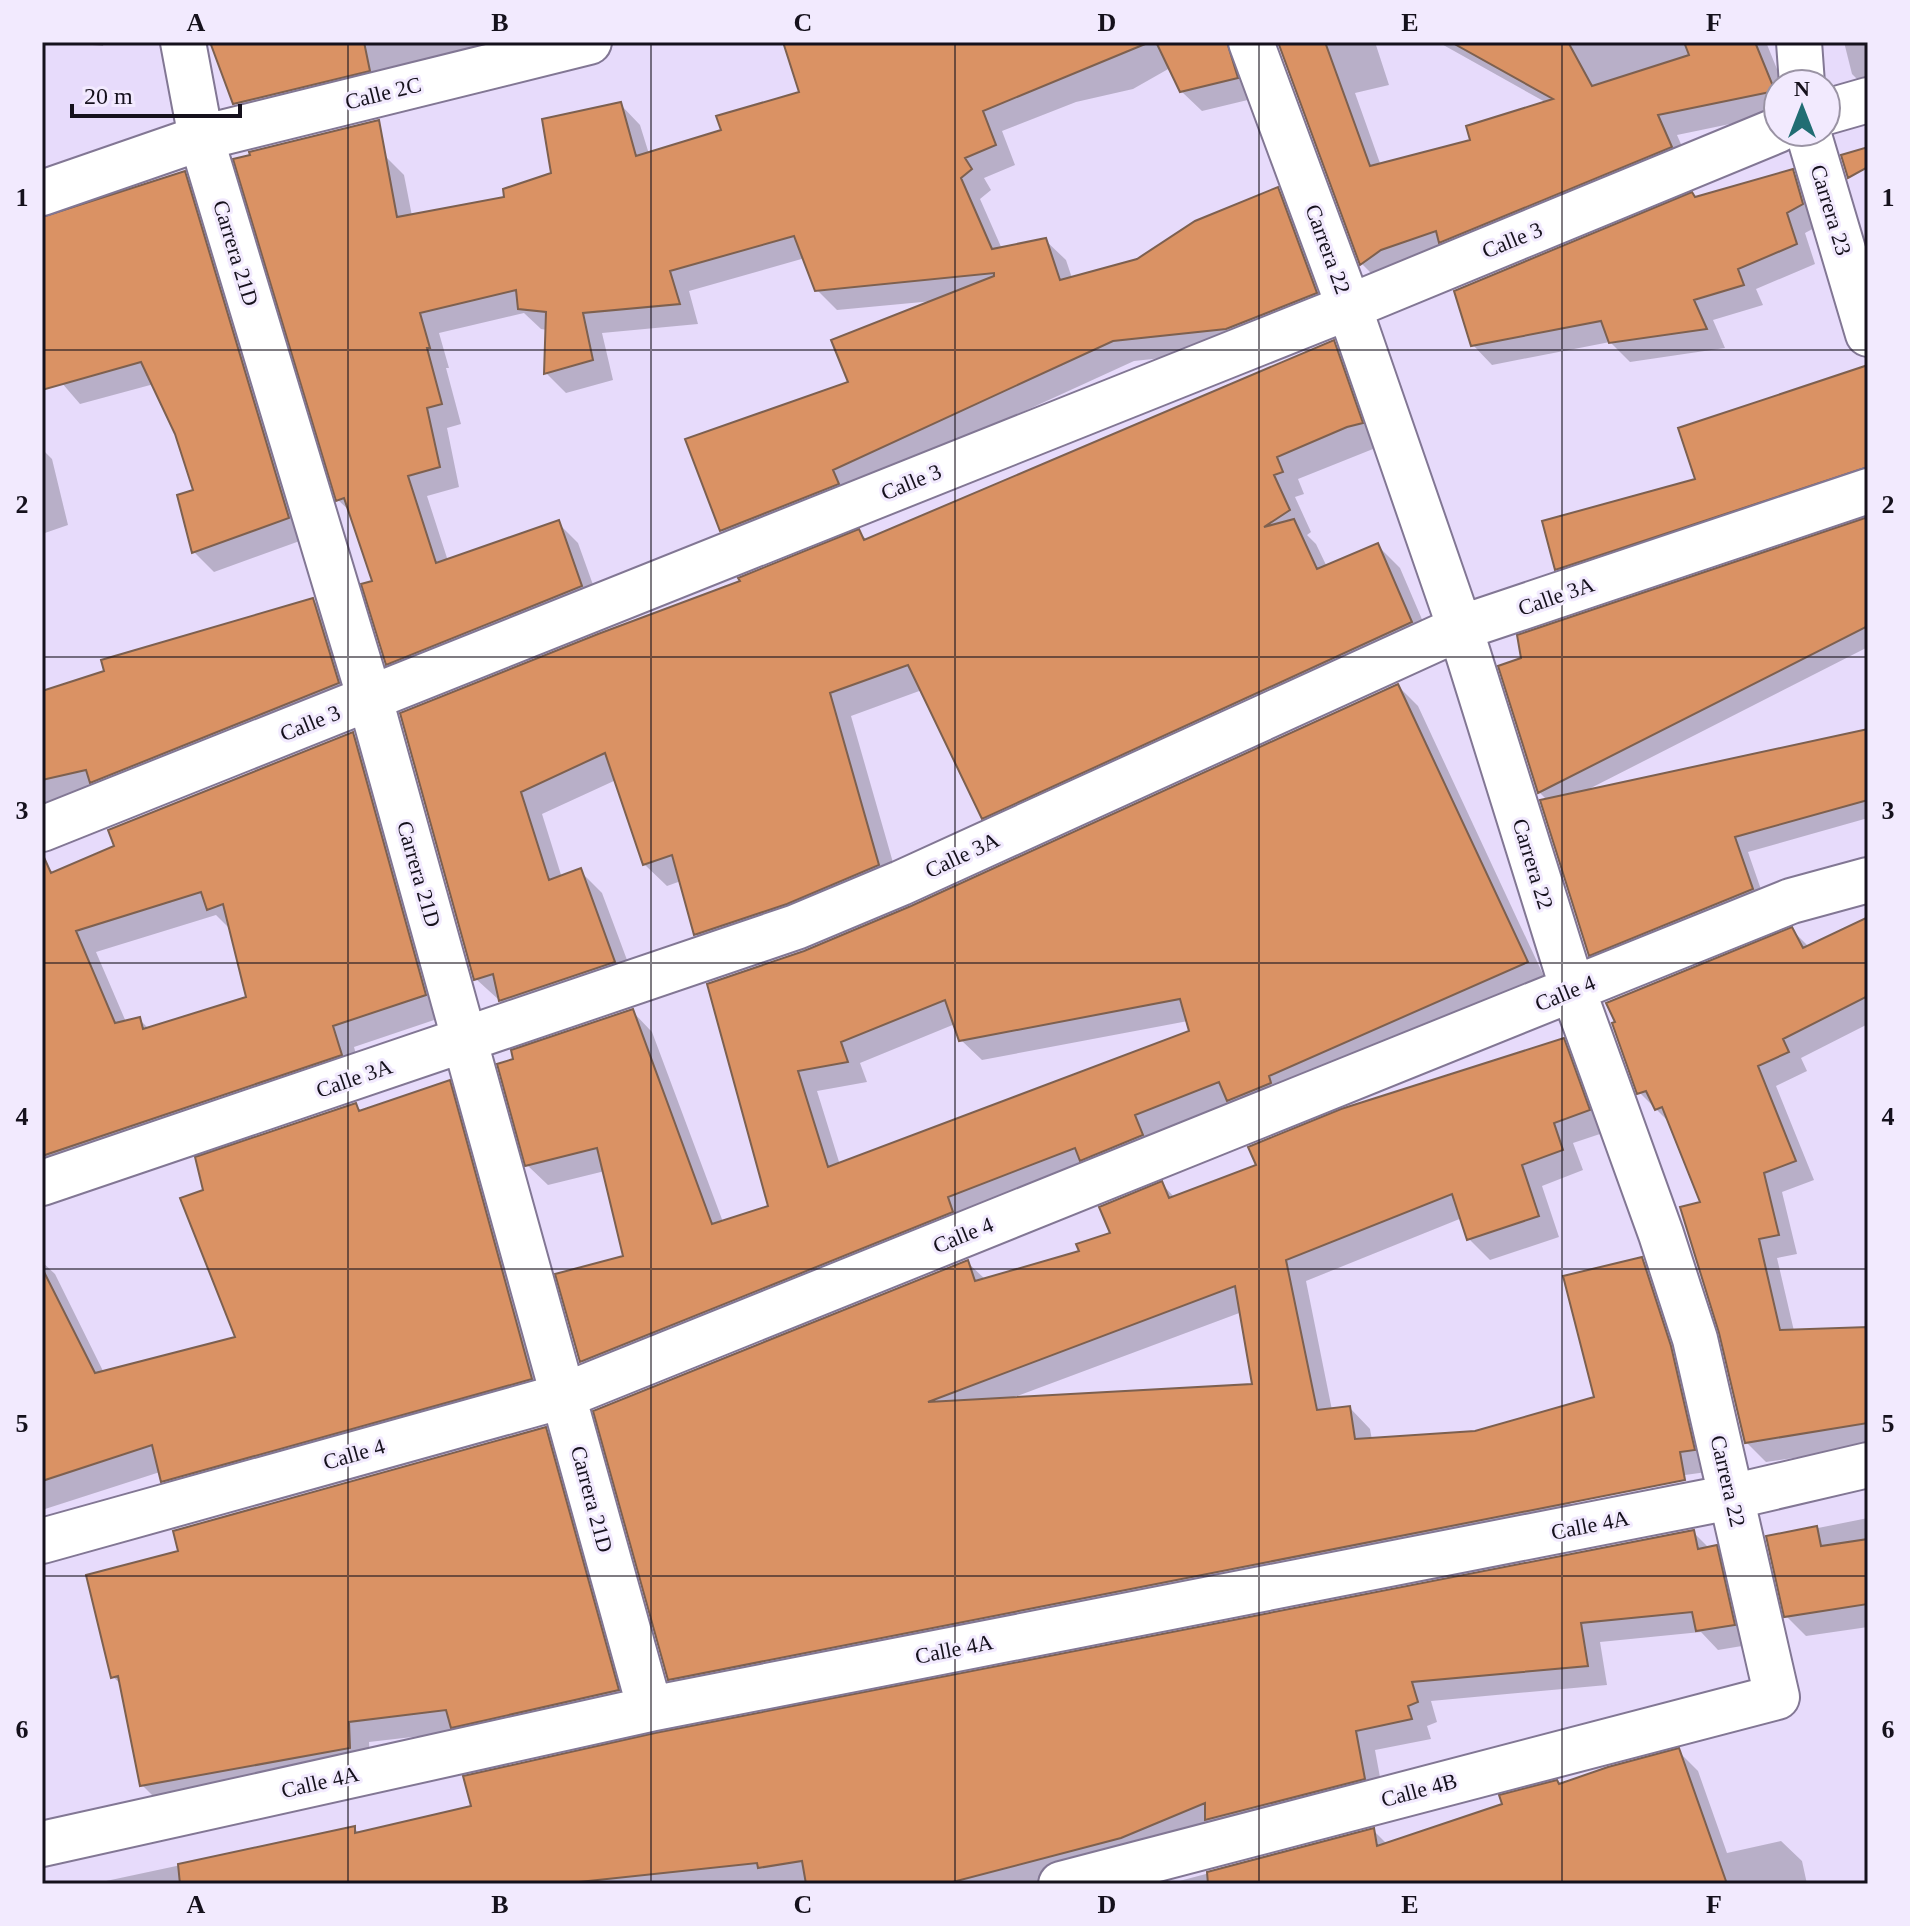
<svg xmlns="http://www.w3.org/2000/svg" width="1910" height="1926" font-family="'Times New Roman',serif">
  <style>
    .shadow { fill: #0003; fill-rule: evenodd }
    .building { fill: #da9264; stroke: #7d604f; stroke-width: 2; fill-rule: evenodd }
    .lines { fill: none; stroke-linecap: round; stroke-linejoin: round }
    .minor-casing { stroke: #827794; stroke-width: 48 }
    .minor { stroke: #fff; stroke-width: 44 }
    .grid { fill: none; stroke: #15111c; stroke-width: 2; stroke-opacity: 0.55 }
    .labels { text-anchor: middle; dominant-baseline: central; stroke-width: 6; stroke-linejoin: round; paint-order: stroke }
    .street-label { font-size: 22px; fill: #15111c; stroke: #f2eafe }
    .neatline { fill: none; stroke: #15111c; stroke-width: 3 }
    .grid-label { font-size: 26px; text-anchor: middle; font-weight: bold; fill: #15111c }
  </style>
  <rect width="100%" height="100%" fill="#e7dbfb"/>
  <path class="shadow" d="M59 42H104L103 46Z
    M212 42H560L256 124 235 103Z
    M820 42H1258L1256 98 1202 111 1181 91 1170 68 1133 89 1076 102 1002 131 1015 165 984 178 991 190 980 199 1002 249 1045 240 1066 260 1072 278 1138 261 1278 190 1298 210 1336 313 1247 349 1134 361 852 490 742 550 722 530 851 383 933 301 837 310 817 290 805 258 689 291 698 324 602 333 613 380 566 393 546 373 547 330 541 329 524 313 439 333 449 368H446L461 424 447 428 459 487 427 496 448 561 558 523 578 543 601 607 408 684 388 664 375 582 352 513 338 500 384 155 404 175 412 216 507 199 554 174 620 104 640 125 649 154 723 131 802 94 787 55Z
    M1280 42H1375L1389 85 1355 93 1381 166 1472 141 1547 103 1438 42H1766L1783 84H1778V114L1677 135 1691 167 1382 284 1362 264Z
    M1844 42H1868V90L1852 74Z
    M1792 171 1812 191 1822 224 1805 233 1815 264 1756 289 1763 305 1713 320 1725 348 1630 362 1610 342 1492 365 1473 345 1696 199Z
    M184 173 204 193 308 538 214 572 194 552 196 491 177 433 154 384 80 404 42 360V232Z
    M1333 342 1356 364 1383 445 1298 479 1304 494 1295 497 1311 532 1307 535 1316 544 1327 567 1378 546 1400 568 1433 645 1006 840 984 817 922 690 851 716 900 887 718 956 696 934 681 881 667 886 644 864 616 780 542 814 562 878 580 871 602 893 636 984 523 1022 476 979 402 714 742 582 859 532 868 541Z
    M1868 378V484L1570 583 1556 569Z
    M42 449 52 459 68 525 42 534Z
    M1868 519V647L1585 791 1868 731V818L1748 852 1766 904 1605 969 1590 955 1547 800 1539 792Z
    M313 600 335 622 360 705 42 806V693Z
    M1398 686 1418 706 1547 983 602 1382 582 1361 625 1258 605 1171 548 1185 527 1165 632 1011 652 1032 723 1222 771 1207 805 953 911 908ZM1188 1021 1191 1033 840 1165 817 1091 867 1082 860 1063 955 1024 961 1040 982 1060Z
    M353 734 374 756 446 1016 354 1047 362 1076 42 1184V879L309 763ZM216 915 232 931 248 999 149 1029 139 1019 126 1022 96 952Z
    M1868 920V1024L1801 1058 1807 1071 1776 1086 1814 1180 1782 1192 1797 1254 1777 1258 1794 1331 1868 1329V1444L1841 1448 1842 1451 1766 1462 1746 1442 1702 1203 1670 1123 1639 1092 1792 930 1809 947Z
    M1563 1041 1584 1061 1609 1131 1573 1143 1583 1170 1542 1186 1559 1237 1490 1260 1469 1239 1462 1218 1306 1281 1332 1410 1350 1408 1370 1429 1372 1440 1476 1433 1596 1398 1641 1259 1662 1280 1714 1471 1569 1491 1573 1527 690 1700 670 1679 967 1262 986 1280 1082 1253 1113 1234 1162 1184 1175 1198 1259 1167ZM1242 1312 1254 1386 1012 1398Z
    M449 1082 471 1105 554 1401 185 1503 162 1481 160 1472 42 1510V1262L55 1274 104 1373 238 1339 206 1191 356 1105 362 1112Z
    M545 1429 566 1450 638 1711 369 1742 370 1768 163 1806 142 1785 122 1685 113 1677 180 1552Z
    M1868 1518V1627L1806 1636 1786 1616 1768 1538Z
    M1693 1532 1710 1549 1716 1547 1736 1568 1754 1644 1718 1650 1701 1632 1600 1642 1607 1685 1431 1701 1437 1722 1427 1726 1431 1739 1375 1750 1384 1799 1067 1884H92L354 1828 360 1834Z
    M1678 1751 1698 1771 1727 1853 1781 1841 1802 1861 1807 1884H1168L1373 1830 1388 1845 1560 1786Z"/>
  <path class="building" d="M210 42H364L370 71 233 104Z
    M783 42H1150L983 111 996 145 965 158 972 169 961 178 992 249 1046 238 1060 280 1137 259 1195 221 1278 187 1317 293 1226 329 1113 341 833 470 839 484 720 531 685 439 848 382 831 340 994 276V273L815 291 794 236 670 271 680 304 583 313 593 360 544 374 546 312 518 309 516 290 420 313 430 348H427L442 404 427 408 440 467 408 476 436 563 559 520 582 586 386 665 361 584 372 581 344 498 336 501 233 159 250 155 249 152 379 120 397 217 504 197 503 189 551 173 542 119 621 102 636 156 721 130 716 116 799 92Z
    M1156 42H1227L1238 78 1180 92Z
    M1278 42H1325L1370 166 1470 140 1466 126 1553 99 1451 42H1568L1592 86 1689 55 1684 42H1755L1775 91 1658 115 1672 147 1439 243 1436 231 1381 250 1360 265Z
    M1868 147V167L1848 178 1841 155Z
    M1793 169 1803 204 1787 213 1797 244 1738 269 1744 285 1694 300 1707 329 1609 343 1601 321 1471 346 1454 291 1692 192 1695 197Z
    M185 171 289 518 192 553 177 495 193 490 175 434 141 362 42 390V217Z
    M1334 340 1363 423 1347 427 1277 457 1283 472 1274 475 1290 510 1264 527 1294 519 1317 569 1378 543 1412 622 982 819 908 665 830 693 879 865 787 904 694 935 672 855 643 865 605 753 521 792 549 880 581 868 615 962 499 1001 493 974 474 980 400 713 598 634 740 581 738 578 859 529 864 540Z
    M1868 365V467L1555 570 1542 521 1695 479 1678 428Z
    M1868 517V626L1538 793 1498 666 1521 658 1517 635Z
    M313 598 339 683 90 783 86 770 42 780V691L104 671 101 660Z
    M1398 684 1528 962 1269 1076 1271 1083 1227 1101 1219 1082 1135 1115 1143 1135 1080 1161 1075 1148 948 1197 953 1212 580 1362 555 1274 623 1256 597 1148 525 1166 497 1064 513 1059 511 1050 633 1009 712 1224 768 1206 707 984 804 951 911 906ZM1180 999 1189 1031 828 1167 798 1071 848 1062 841 1042 945 1000 959 1041Z
    M1868 729V800L1735 837 1753 889 1589 956 1540 800Z
    M353 732 426 995 333 1026 342 1055 42 1156V853L51 873 114 846 108 830ZM201 892 207 910 223 904 246 997 143 1029 140 1017 115 1023 76 931Z
    M1868 917V996L1783 1039 1789 1052 1758 1066 1796 1161 1764 1173 1779 1235 1759 1239 1780 1330 1868 1327V1423L1745 1443 1719 1333 1680 1207 1700 1202 1662 1107 1655 1110 1646 1091 1637 1094 1612 1023 1615 1022 1606 1003 1792 927 1803 948Z
    M1564 1038 1590 1110 1554 1123 1563 1150 1522 1165 1539 1216 1467 1240 1452 1194 1286 1260 1317 1410 1350 1406 1355 1439 1475 1431 1594 1397 1563 1276 1642 1257 1671 1346 1695 1450 1680 1452 1685 1480 668 1680 593 1411 968 1260 975 1281 1079 1251 1076 1244 1110 1233 1099 1207 1162 1181 1169 1198 1256 1165 1248 1147 1341 1109ZM1235 1286 1252 1384 928 1402Z
    M450 1080 532 1379 161 1482 152 1445 42 1481V1268L95 1373 235 1337 180 1198 203 1190 195 1157 356 1103 359 1111Z
    M546 1427 619 1690 451 1728 446 1710 349 1722 350 1748 140 1786 118 1676 111 1678 86 1575 178 1551 173 1531Z
    M1817 1526 1821 1546 1868 1539V1604L1784 1617 1766 1536Z
    M1694 1530 1698 1549 1717 1545 1735 1625 1696 1631 1692 1612 1581 1623 1588 1666 1412 1682 1418 1702 1408 1706 1412 1719 1356 1731 1365 1779 1205 1820V1803L1121 1838 945 1884H806L802 1861 758 1868 757 1863 560 1884H180L178 1864 355 1826V1833L471 1806 463 1776 655 1733Z
    M1679 1748 1727 1884H1208L1207 1872 1374 1828 1377 1846 1502 1804 1499 1795 1557 1780 1559 1784 1608 1767Z"/>
  <g class="lines">
    <g class="minor-casing">
      <path id="minor" d="M183 42 201 138 370 699 650 1709
        M1799 42 1802 84
        M1826 112 1868 100
        M1808 132 1868 334
        M42 193 201 138 589 42
        M42 829 1349 307 1778 130
        M42 1183 796 927 901 883 1460 628 1868 491
        M42 1541 563 1396 1791 901 1868 880
        M42 1844 650 1709 1731 1497 1868 1465
        M1061 1884 1777 1697 1695 1339 1661 1234 1573 990 1460 628 1349 307 1251 42"/>
    </g>
    <use href="#minor" class="minor"/>
  </g>
  <path class="grid" d="M348 42V1884M651 42V1884M955 42V1884M1259 42V1884M1562 42V1884M42 350H1868M42 657H1868M42 963H1868M42 1269H1868M42 1576H1868"/>
  <g class="labels">
    <g class="street-label">
      <text transform="translate(383 93) rotate(-14)">Calle 2C</text>
      <text transform="translate(1831 210) rotate(73)">Carrera 23</text>
      <text transform="translate(1512 240) rotate(-22)">Calle 3</text>
      <text transform="translate(1328 249) rotate(70)">Carrera 22</text>
      <text transform="translate(236 253) rotate(73)">Carrera 21D</text>
      <text transform="translate(911 482) rotate(-22)">Calle 3</text>
      <text transform="translate(1556 596) rotate(-19)">Calle 3A</text>
      <text transform="translate(310 723) rotate(-22)">Calle 3</text>
      <text transform="translate(962 855) rotate(-25)">Calle 3A</text>
      <text transform="translate(1533 864) rotate(73)">Carrera 22</text>
      <text transform="translate(419 874) rotate(74)">Carrera 21D</text>
      <text transform="translate(1565 993) rotate(-22)">Calle 4</text>
      <text transform="translate(354 1078) rotate(-19)">Calle 3A</text>
      <text transform="translate(963 1235) rotate(-22)">Calle 4</text>
      <text transform="translate(354 1454) rotate(-16)">Calle 4</text>
      <text transform="translate(1728 1481) rotate(77)">Carrera 22</text>
      <text transform="translate(592 1499) rotate(75)">Carrera 21D</text>
      <text transform="translate(1590 1525) rotate(-11)">Calle 4A</text>
      <text transform="translate(954 1649) rotate(-11)">Calle 4A</text>
      <text transform="translate(320 1782) rotate(-13)">Calle 4A</text>
      <text transform="translate(1419 1790) rotate(-15)">Calle 4B</text>
    </g>
  </g>
  <rect width="1910" height="1926" fill="none" stroke="#f2eafe" stroke-width="88"/>
  <g transform="translate(1802 108)"><circle r="38" fill="#f2eafe" stroke="#9a93a4" stroke-width="2"/>
  <path d="M0-6L14 30L0 20L-14 30Z" fill="#216d73"/>
  <text y="-12" font-size="22" font-weight="bold" text-anchor="middle" fill="#15111c">N</text>
  </g>
  <path d="M72 104v12h168v-12" fill="none" stroke="#15111c" stroke-width="4"/>
  <text x="84" y="104" font-size="24" fill="#15111c" stroke="#f2eafe" stroke-width="6" paint-order="stroke">20 m</text>
  <rect x="44" y="44" width="1822" height="1838" class="neatline"/>
  <g class="grid-label">
    <text x="196" y="31">A</text>
    <text x="500" y="31">B</text>
    <text x="803" y="31">C</text>
    <text x="1107" y="31">D</text>
    <text x="1410" y="31">E</text>
    <text x="1714" y="31">F</text>
    <text x="22" y="206">1</text>
    <text x="1888" y="206">1</text>
    <text x="22" y="513">2</text>
    <text x="1888" y="513">2</text>
    <text x="22" y="819">3</text>
    <text x="1888" y="819">3</text>
    <text x="22" y="1125">4</text>
    <text x="1888" y="1125">4</text>
    <text x="22" y="1432">5</text>
    <text x="1888" y="1432">5</text>
    <text x="22" y="1738">6</text>
    <text x="1888" y="1738">6</text>
    <text x="196" y="1913">A</text>
    <text x="500" y="1913">B</text>
    <text x="803" y="1913">C</text>
    <text x="1107" y="1913">D</text>
    <text x="1410" y="1913">E</text>
    <text x="1714" y="1913">F</text>
  </g>
</svg>
